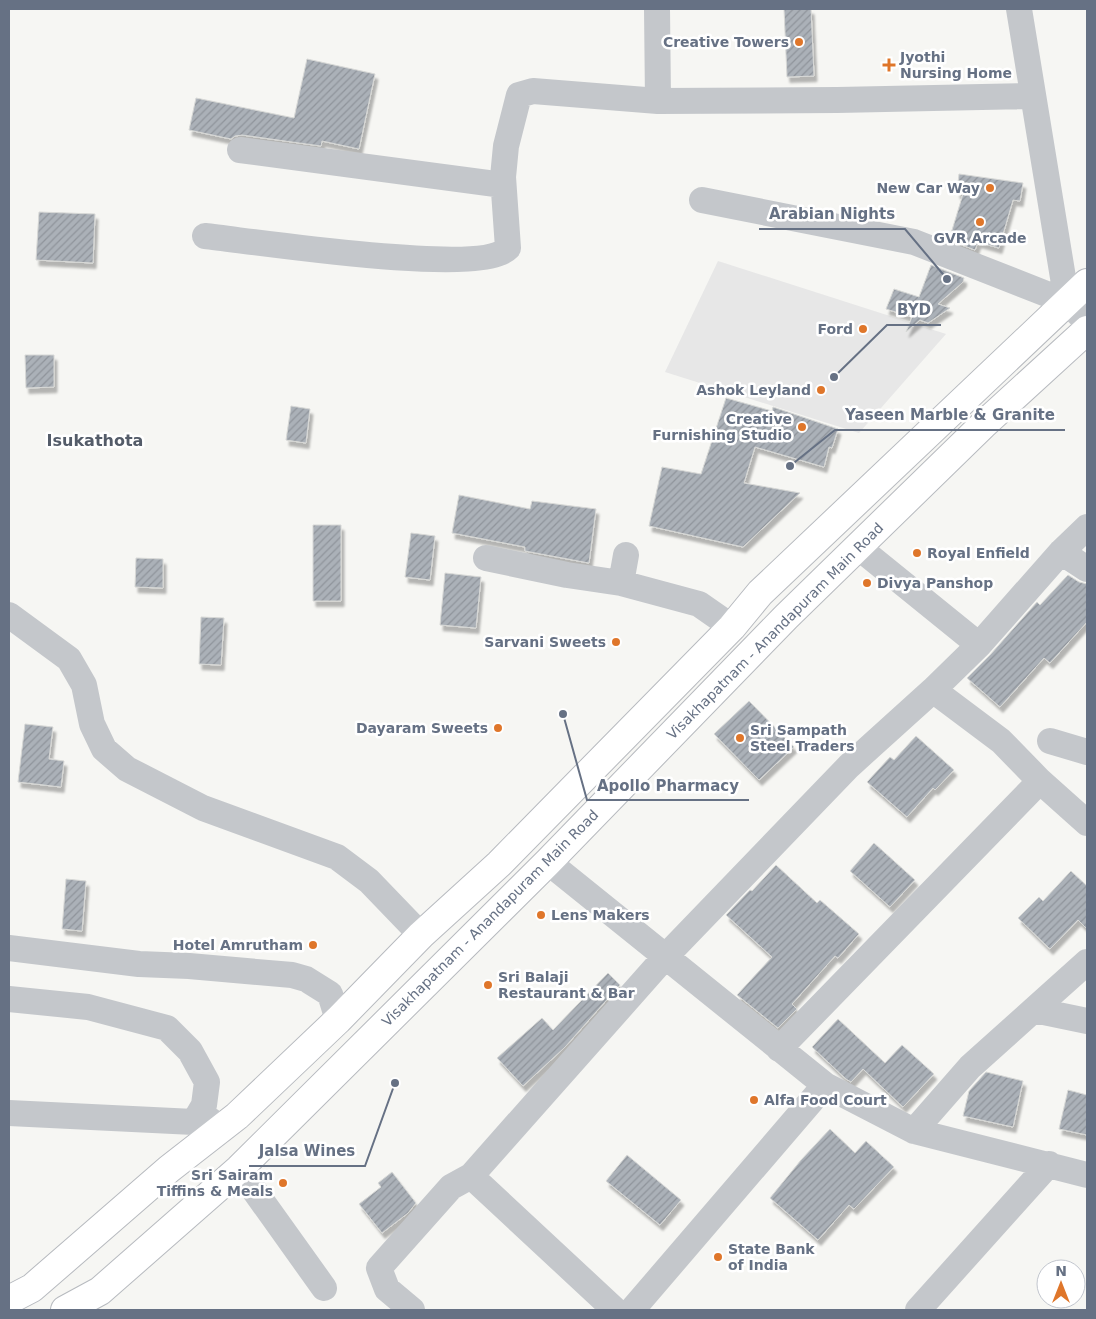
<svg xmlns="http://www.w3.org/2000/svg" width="1096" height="1319" font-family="'DejaVu Sans',sans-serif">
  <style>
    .built { fill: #e7e7e7 }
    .building { fill: url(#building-hatch); stroke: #d7d8d6; filter: url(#shadow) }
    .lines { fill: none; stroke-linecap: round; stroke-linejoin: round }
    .major-casing { stroke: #b7babf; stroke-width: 30 }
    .minor { stroke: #c4c7cb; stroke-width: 26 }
    .major { stroke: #fff; stroke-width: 28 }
    .poi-dot { fill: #df762a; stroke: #fff; stroke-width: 2 }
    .labels { text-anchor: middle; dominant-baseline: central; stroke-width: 5; stroke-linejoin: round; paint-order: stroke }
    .poi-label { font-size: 14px; font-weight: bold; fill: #667184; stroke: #fff; text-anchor: end }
    .street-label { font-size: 14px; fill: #667184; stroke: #fff }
    .quarter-label { font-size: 16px; font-weight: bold; fill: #545c69; stroke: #fff }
    .leader { fill: none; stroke: #667184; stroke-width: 2 }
    .callout-dot { fill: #667184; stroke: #fff; stroke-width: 2 }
    .callout-label { font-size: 15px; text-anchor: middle; font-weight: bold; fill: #667184; stroke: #fff; stroke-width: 5; stroke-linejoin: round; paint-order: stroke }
  </style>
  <defs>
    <pattern id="building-hatch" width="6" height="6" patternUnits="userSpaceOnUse" patternTransform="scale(1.25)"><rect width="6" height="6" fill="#abb1b8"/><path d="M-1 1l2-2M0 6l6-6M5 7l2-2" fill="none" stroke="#8f949b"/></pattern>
    <filter id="shadow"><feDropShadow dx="3" dy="5.5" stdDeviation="1" flood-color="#0004"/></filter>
  </defs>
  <rect width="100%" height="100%" fill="#f6f6f3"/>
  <path class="built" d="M718 261 946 334 859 433 665 372Z"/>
  <path class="building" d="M784 9H811L814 76 787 77Z
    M307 59 375 74 359 149 322 141 321 146 242 135 235 136 231 139 189 130 196 98 294 118Z
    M959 174 1023 183 1020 201 1013 200 999 248 978 242 975 250 949 240 963 194 957 193Z
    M39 212 95 214 93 263 36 260Z
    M931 265 964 278 963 282 938 304 950 308 928 323 920 320 906 332 912 317 886 309 894 289 919 297Z
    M25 355H54V387L26 388Z
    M726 398 772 411 773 407 838 429 832 448 829 447 824 467 755 447 744 483 800 493 743 547 649 526 662 467 701 474Z
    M291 406 310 409 306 443 286 440Z
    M459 495 530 509 532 501 596 509 589 563 525 551V547L452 533Z
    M313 525H341V601H313Z
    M411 533 435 536 430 580 405 577Z
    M136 558 163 559V588L135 587Z
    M445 573 481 577 476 628 440 625Z
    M1068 575 1079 582 1087 584V622L1050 663 1044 658 1000 707 967 678 990 655 1037 602 1040 605Z
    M201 617 224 618 221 665 199 664Z
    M749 701 794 747 759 780 714 734Z
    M25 724 53 727 49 759 64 761 61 787 18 782Z
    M916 736 954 770 935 790 933 788 907 817 867 782 890 757 894 760Z
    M874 843 915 880 890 907 850 871Z
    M776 865 817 903 820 900 859 934 838 958 835 956 792 1004 797 1009 778 1028 737 995 772 957 726 915 750 890 752 891Z
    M1071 871 1087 886V929L1078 920 1050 949 1018 918 1039 897 1043 901Z
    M66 879 86 881 82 931 62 929Z
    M608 973 620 985 565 1047 523 1086 497 1058 542 1018 553 1030Z
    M838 1019 885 1063 902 1045 934 1074 903 1107 863 1069 851 1082 846 1079 812 1047Z
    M986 1072 1023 1081 1013 1127 963 1116 969 1091Z
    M1068 1090 1087 1095V1135L1059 1129Z
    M830 1129 855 1153 866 1141 894 1167 854 1209 849 1205 818 1240 770 1198 801 1160Z
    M627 1155 681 1200 660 1225 606 1181Z
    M392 1172 416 1203 408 1213 382 1233 359 1204 381 1187 378 1183Z"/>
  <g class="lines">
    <g class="major-casing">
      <path id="major" d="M9 1300 32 1288 169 1169 237 1116 338 1020 421 935 499 864 732 627 760 593 1087 283
        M65 1310 100 1291 239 1169 548 862 786 617 983 425 1087 330"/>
    </g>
    <path class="minor" d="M657 9 658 101 837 100 1033 96
      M1019 9 1067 302
      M240 150 503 185
      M702 200 914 242 1067 302 1087 322
      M205 236C252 241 481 277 508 248L503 177 506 146 519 95 533 91 658 101
      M858 547 979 645
      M1061 552 1087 569
      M626 555 621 583 699 604 732 627
      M486 558 567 575 621 583
      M9 615 69 659 84 685 92 724 104 749 127 769 203 808 337 857 369 881 421 935
      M933 690 1001 741 1040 781 1087 823
      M1050 741 1087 752
      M548 862 825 1085 914 1131 1087 1175
      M9 948 139 964 189 966 292 975 306 979 330 994 338 1020
      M9 999 88 1007 167 1028 190 1051 207 1082 204 1105 194 1122
      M1034 1010 1087 1021
      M779 1049 1040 781
      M9 1113 194 1122 210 1120
      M914 1131 970 1067 1087 962
      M239 1169 324 1288
      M471 1176 615 1310
      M412 1310 387 1289 379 1268 451 1187 471 1176 665 957 849 766 933 690 979 645 1061 552 1087 527
      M632 1310 825 1085
      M918 1310 1049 1164"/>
    <use href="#major" class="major"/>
  </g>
  <g class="poi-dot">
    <circle cx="799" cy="42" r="5"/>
    <path d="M886.5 57.5h5v5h5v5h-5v5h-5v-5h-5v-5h5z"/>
    <circle cx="990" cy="188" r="5"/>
    <circle cx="980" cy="222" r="5"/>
    <circle cx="863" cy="329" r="5"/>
    <circle cx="821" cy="390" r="5"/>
    <circle cx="802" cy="427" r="5"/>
    <circle cx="917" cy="553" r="5"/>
    <circle cx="867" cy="583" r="5"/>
    <circle cx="616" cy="642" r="5"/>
    <circle cx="498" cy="728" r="5"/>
    <circle cx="740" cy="738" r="5"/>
    <circle cx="541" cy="915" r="5"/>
    <circle cx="313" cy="945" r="5"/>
    <circle cx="488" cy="985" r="5"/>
    <circle cx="754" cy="1100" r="5"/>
    <circle cx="283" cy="1183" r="5"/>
    <circle cx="718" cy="1257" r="5"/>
  </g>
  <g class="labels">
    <g class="poi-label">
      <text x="789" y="42">Creative Towers</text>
      <text x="900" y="57" text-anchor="start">Jyothi<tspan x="900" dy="16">Nursing Home</tspan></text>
      <text x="980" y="188">New Car Way</text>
      <text x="980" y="238" text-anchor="middle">GVR Arcade</text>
      <text x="853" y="329">Ford</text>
      <text x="811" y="390">Ashok Leyland</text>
      <text x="792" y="419">Creative<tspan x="792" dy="16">Furnishing Studio</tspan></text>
      <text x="927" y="553" text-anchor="start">Royal Enfield</text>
      <text x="877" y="583" text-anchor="start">Divya Panshop</text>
      <text x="606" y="642">Sarvani Sweets</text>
      <text x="488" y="728">Dayaram Sweets</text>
      <text x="750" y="730" text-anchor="start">Sri Sampath<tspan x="750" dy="16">Steel Traders</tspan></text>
      <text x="551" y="915" text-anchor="start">Lens Makers</text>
      <text x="303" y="945">Hotel Amrutham</text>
      <text x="498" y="977" text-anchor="start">Sri Balaji<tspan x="498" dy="16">Restaurant &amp; Bar</tspan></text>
      <text x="764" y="1100" text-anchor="start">Alfa Food Court</text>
      <text x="273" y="1175">Sri Sairam<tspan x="273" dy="16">Tiffins &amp; Meals</tspan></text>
      <text x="728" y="1249" text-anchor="start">State Bank<tspan x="728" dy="16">of India</tspan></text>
    </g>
    <g class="street-label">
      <text transform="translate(775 631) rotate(-45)">Visakhapatnam - Anandapuram Main Road</text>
      <text transform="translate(490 918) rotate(-45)">Visakhapatnam - Anandapuram Main Road</text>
    </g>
    <g class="quarter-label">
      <text x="95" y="440">Isukathota</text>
    </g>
  </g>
  <path class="leader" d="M947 279L905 229H759M834 377L887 325H941M790 466L835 430H1065M563 714L587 800H749M395 1083L365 1166H249"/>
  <g class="callout-dot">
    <circle cx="947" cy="279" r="5"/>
    <circle cx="834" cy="377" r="5"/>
    <circle cx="790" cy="466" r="5"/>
    <circle cx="563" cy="714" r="5"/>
    <circle cx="395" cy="1083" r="5"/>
  </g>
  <g class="callout-label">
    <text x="832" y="219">Arabian Nights</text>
    <text x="914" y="315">BYD</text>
    <text x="950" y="420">Yaseen Marble &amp; Granite</text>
    <text x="668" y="791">Apollo Pharmacy</text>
    <text x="307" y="1156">Jalsa Wines</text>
  </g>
  <rect width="1096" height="1319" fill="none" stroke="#667184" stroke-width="20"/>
  <g transform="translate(1061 1284)"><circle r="24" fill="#ffffff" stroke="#c2c6ce"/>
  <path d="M0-4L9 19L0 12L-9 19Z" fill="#df762a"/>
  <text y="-8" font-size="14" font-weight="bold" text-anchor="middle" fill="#667184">N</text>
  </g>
</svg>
